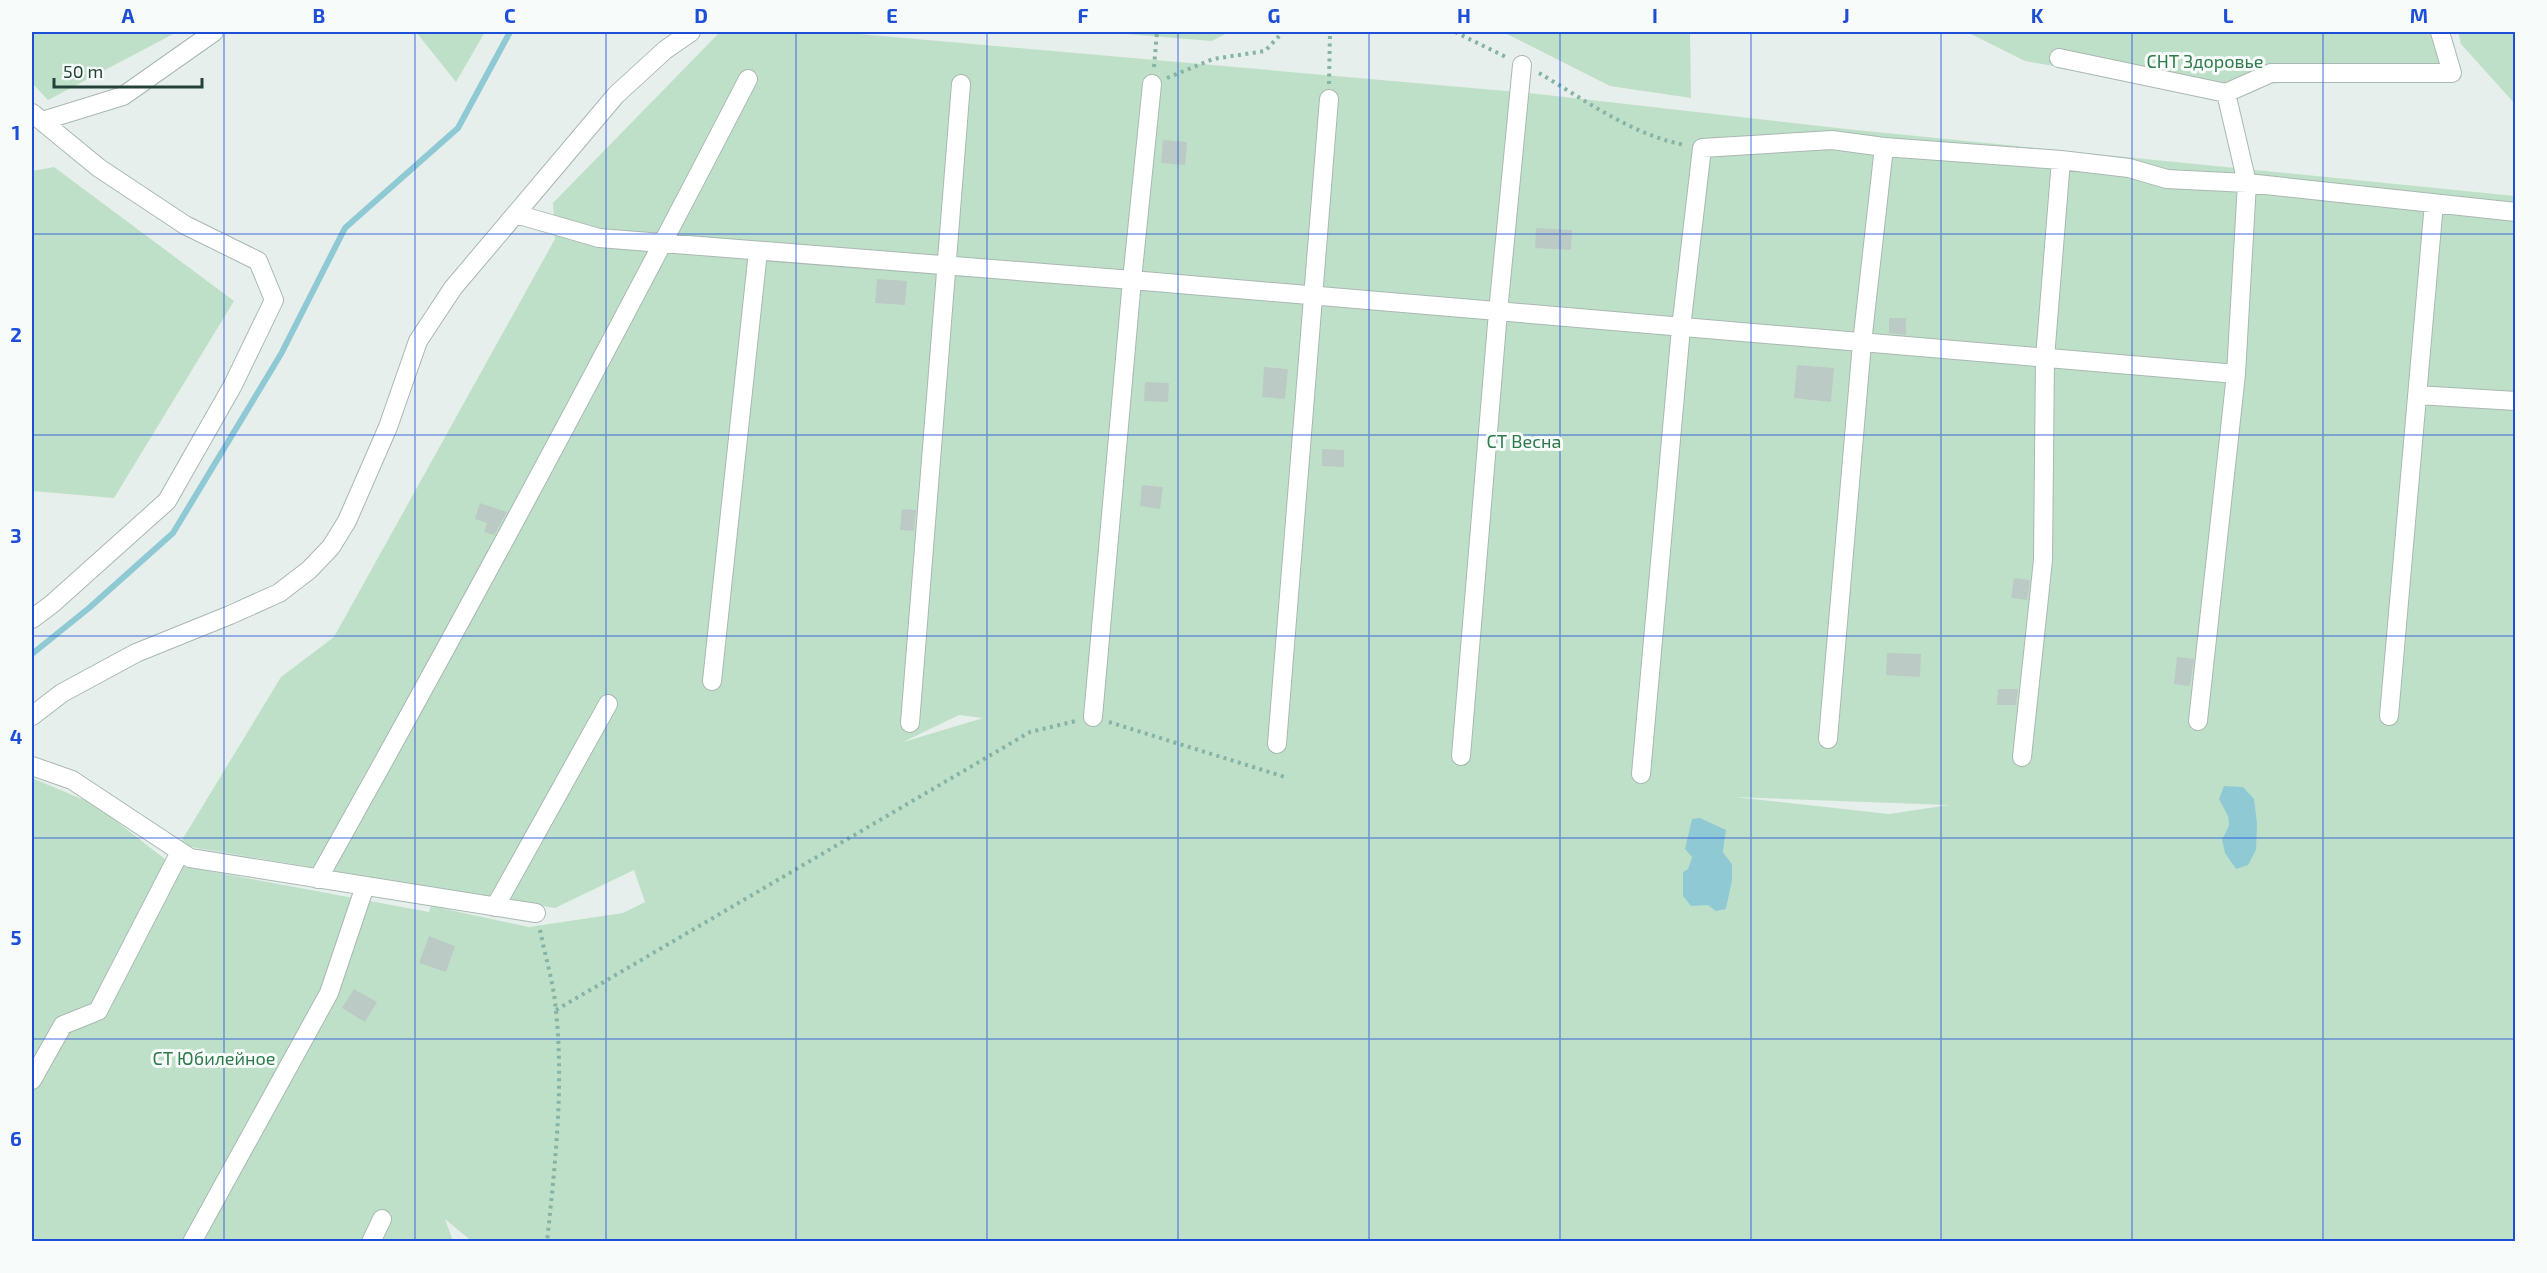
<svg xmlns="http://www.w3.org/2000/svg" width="2547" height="1273" font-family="'Exo 2',sans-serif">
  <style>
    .green { fill: #bfe0c8; fill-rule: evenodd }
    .water { fill: #8ec9d4 }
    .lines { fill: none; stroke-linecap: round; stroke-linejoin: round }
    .stream { stroke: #8ec9d4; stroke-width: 6 }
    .building { fill: #bbcac4 }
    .minor-casing { stroke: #a8b8b2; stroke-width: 20 }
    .path { stroke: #86b3a5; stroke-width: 4; stroke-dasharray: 3 4.5; stroke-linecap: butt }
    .minor { stroke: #fff; stroke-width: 18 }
    .grid { fill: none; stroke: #1d4ed8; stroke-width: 1.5; stroke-opacity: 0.55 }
    .labels { text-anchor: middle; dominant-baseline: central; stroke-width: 6; stroke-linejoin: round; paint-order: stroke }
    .park-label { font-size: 18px; fill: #2d7a4b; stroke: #f7fbf9 }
    .neatline { fill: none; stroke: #1d4ed8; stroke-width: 2 }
    .grid-label { font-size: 20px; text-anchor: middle; font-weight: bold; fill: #1d4ed8 }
  </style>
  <rect width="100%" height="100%" fill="#e6efeb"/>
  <path class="green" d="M32 32H177L48 100 32 83Z
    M416 32H485L456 82Z
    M720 32H837L1529 93 1846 129 2515 196V1241L468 1242 469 1239 445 1219 453 1241H32V778L96 805 171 864 429 912 431 906 529 927 623 913 645 902 634 870 555 908 179 845 281 677 334 637 555 239 553 203ZM959 715 983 718 900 743H901ZM1734 797 1948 805H1949L1889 814ZM2228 815 2236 869 2222 840 2229 825ZM1725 839 1723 852 1732 864V881L1726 909 1708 905 1683 872 1688 869 1692 857Z
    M1101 32H1229L1212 41Z
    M1503 32H1690L1691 98 1610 86Z
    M1967 32H2438L2443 69 2197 90 2025 61Z
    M2458 32H2515V104L2461 44Z
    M54 167 234 301 114 498 32 491V171Z"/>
  <path class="water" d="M2224 786 2243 787 2254 799 2257 823 2256 850 2248 865 2236 869 2225 853 2222 840 2229 825 2228 816 2219 799Z
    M1700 818 1726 830 1723 852 1732 864V881L1726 909 1716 911 1708 905 1691 906 1683 896V872L1688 869 1692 857 1685 849 1692 819Z"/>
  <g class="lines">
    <path class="stream" d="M32 654 89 608 173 533 281 354 345 228 458 128 510 32"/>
  </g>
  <path class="building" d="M1163 140 1187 142 1185 165 1161 163Z
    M1536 228 1572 230 1571 250 1535 248Z
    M877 279 907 281 905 305 875 303Z
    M1889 318H1906V335L1889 333Z
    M1797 365 1834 368 1831 402 1794 398Z
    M1264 367 1288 369 1285 399 1262 397Z
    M1145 382 1169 383 1168 402 1144 401Z
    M1322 449 1344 450V467L1322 466Z
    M1142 485 1163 487 1160 509 1140 506Z
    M480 503 507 512 494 535 484 532 487 523 475 519Z
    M902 509 916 510 914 531 900 530Z
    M2014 578 2030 580 2027 600 2011 598Z
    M1887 653 1921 654 1920 677 1886 675Z
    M2177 657 2194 659 2190 686 2174 684Z
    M1998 689H2018L2016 705H1997Z
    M429 936 455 946 446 972 419 963Z
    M354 989 377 1002 365 1022 342 1008Z"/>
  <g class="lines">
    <g class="minor-casing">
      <path id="minor" d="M2059 58 2226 93 2247 183 2236 374 2198 721
        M2226 93 2271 73H2452L2440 32
        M32 113 99 168 185 225 258 261 274 300 233 385 167 501 52 604 32 619
        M42 121 123 96 214 32
        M516 214 599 238 1132 280 2236 374
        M2417 395 2516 401
        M712 681 758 251
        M32 716 62 693 136 653 230 615 279 593 309 570 331 547 347 521 388 427 418 341 453 288 616 95 665 50 691 32
        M2389 716 2434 203
        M1093 717 1132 280 1152 84
        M910 723 961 84
        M1828 739 1862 343 1884 147
        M1277 744 1329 99
        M1461 756 1498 312 1522 65
        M2022 757 2043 560 2045 358 2061 160
        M32 766 72 780 190 858 536 913
        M1641 774 1681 328 1702 148 1832 140 1884 147 2061 160 2129 168 2167 179 2247 183 2516 212
        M318 879C466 615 609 348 748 79
        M495 907 608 704
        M32 1080 63 1025 98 1011 180 852
        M192 1242 329 993 365 886
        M371 1242 382 1219"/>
    </g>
    <path class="path" d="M1455 32 1508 58
      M1154 67 1157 32
      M1539 73C1585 100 1632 135 1685 145
      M1167 78 1213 59 1265 51 1283 32
      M1329 84 1330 32
      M1109 722 1285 777
      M540 930C545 956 554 984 556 1011 564 1088 555 1165 547 1242
      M556 1010 1030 732 1076 721"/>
    <use href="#minor" class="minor"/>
  </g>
  <path class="grid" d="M224 32V1242M415 32V1242M606 32V1242M796 32V1242M987 32V1242M1178 32V1242M1369 32V1242M1560 32V1242M1751 32V1242M1941 32V1242M2132 32V1242M2323 32V1242M32 234H2516M32 435H2516M32 636H2516M32 838H2516M32 1039H2516"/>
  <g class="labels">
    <g class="park-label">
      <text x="2205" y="61">СНТ Здоровье</text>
      <text x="1524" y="441">СТ Весна</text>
      <text x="214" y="1058">СТ Юбилейное</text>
    </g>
  </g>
  <rect width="2547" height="1273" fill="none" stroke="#f7fbf9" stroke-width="66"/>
  <path d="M54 78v9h148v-9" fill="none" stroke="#24423a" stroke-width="3"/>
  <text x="63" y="78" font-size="18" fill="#24423a" stroke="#f7fbf9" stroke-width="4.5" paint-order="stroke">50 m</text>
  <rect x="33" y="33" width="2481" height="1207" class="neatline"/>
  <g class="grid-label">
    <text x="128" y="23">A</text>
    <text x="319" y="23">B</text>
    <text x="510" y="23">C</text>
    <text x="701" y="23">D</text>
    <text x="892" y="23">E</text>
    <text x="1083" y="23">F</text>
    <text x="1274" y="23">G</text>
    <text x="1464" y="23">H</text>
    <text x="1655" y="23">I</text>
    <text x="1846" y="23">J</text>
    <text x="2037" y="23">K</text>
    <text x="2228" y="23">L</text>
    <text x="2419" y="23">M</text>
    <text x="16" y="140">1</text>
    <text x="16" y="342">2</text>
    <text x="16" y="543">3</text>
    <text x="16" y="744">4</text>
    <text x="16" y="945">5</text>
    <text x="16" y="1146">6</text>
  </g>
</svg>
